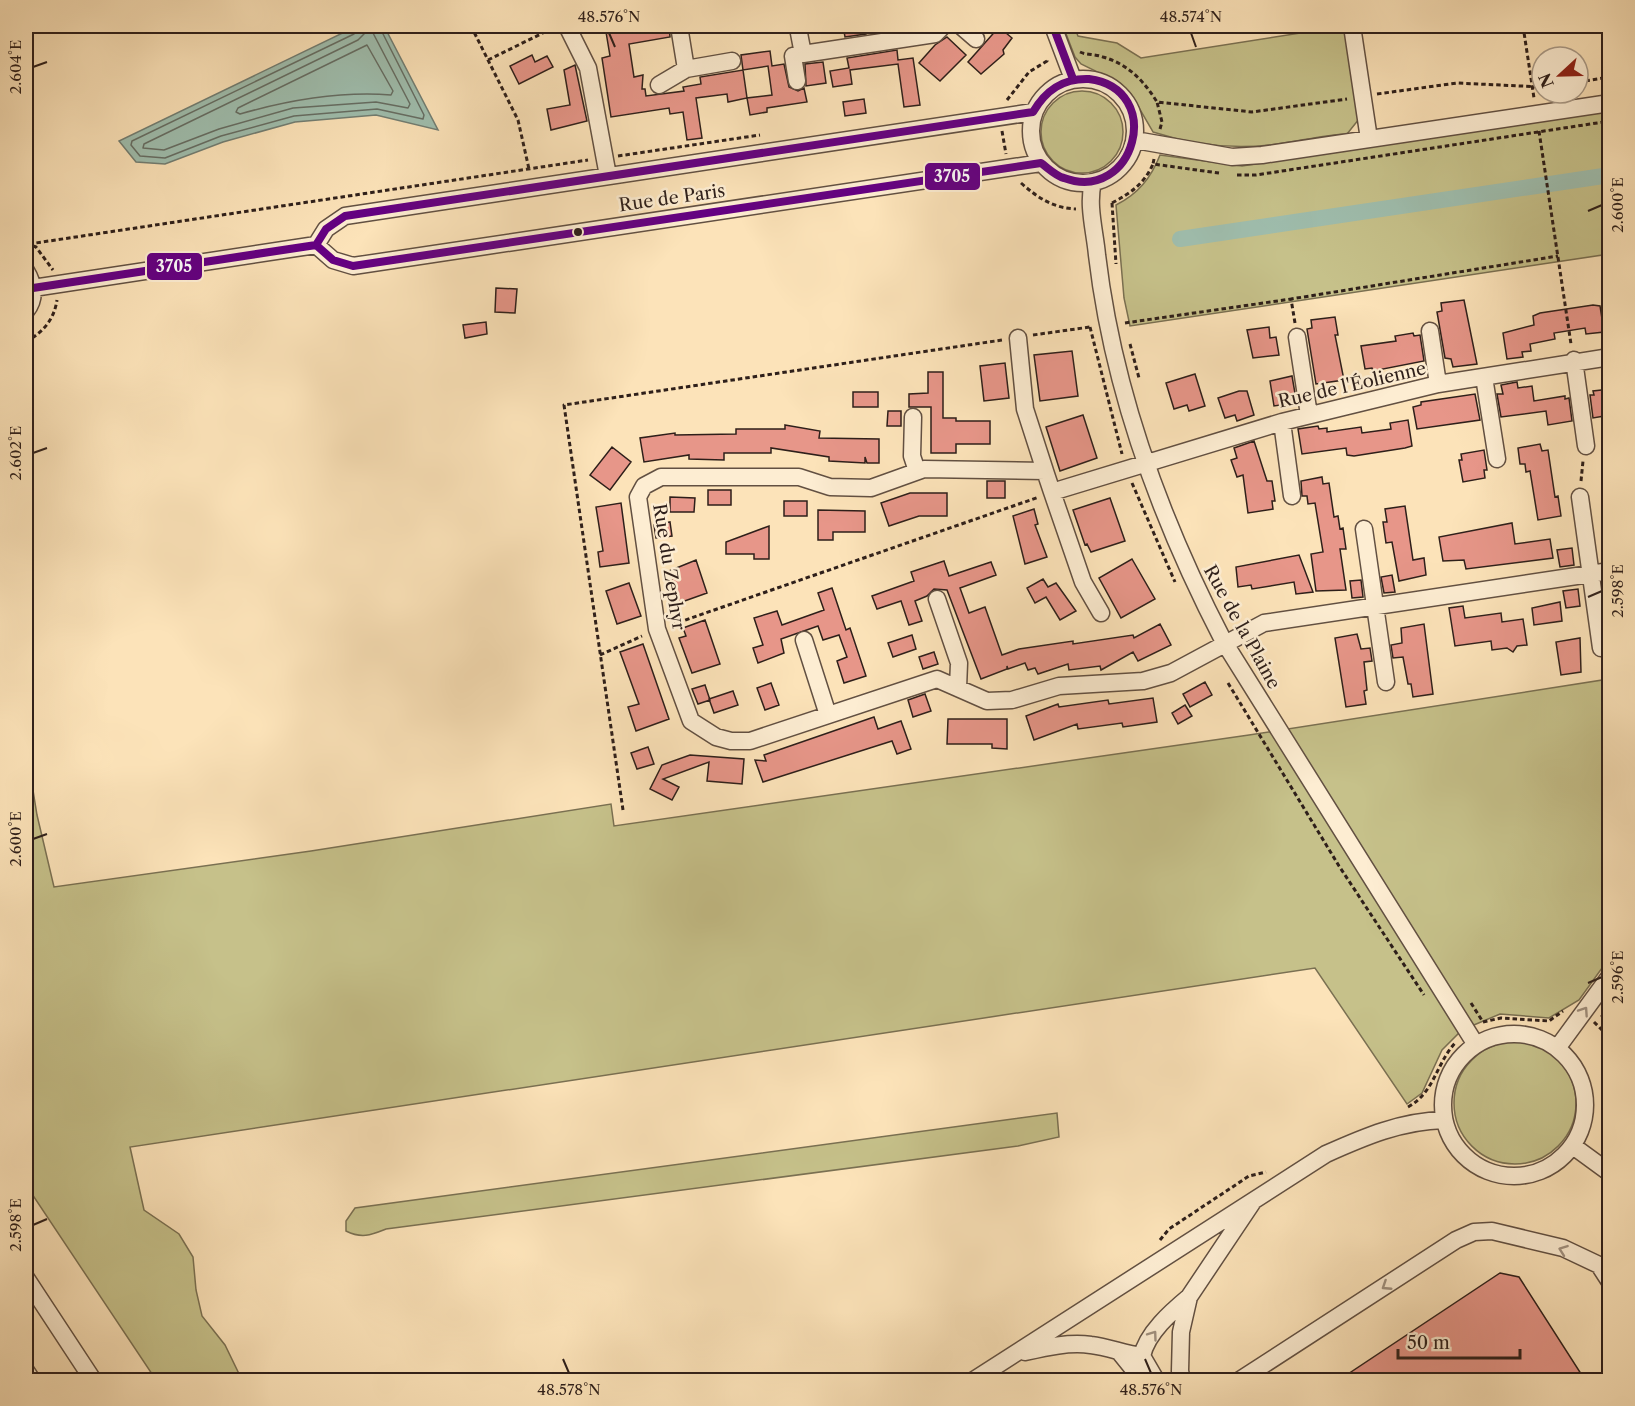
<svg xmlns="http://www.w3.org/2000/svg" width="1635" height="1406" font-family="'Libre Caslon Text',serif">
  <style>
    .green { fill: #c6c18a; stroke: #7a7052; stroke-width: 1.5 }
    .water { fill: #9fbeae; stroke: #727e73; stroke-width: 1.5 }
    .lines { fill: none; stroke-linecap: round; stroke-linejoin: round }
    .shore { stroke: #666e64; stroke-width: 1.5 }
    .canal { stroke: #9fbeae; stroke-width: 16 }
    .building { fill: #e79689; stroke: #2e1f1a; stroke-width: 1.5 }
    .minor-casing { stroke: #625042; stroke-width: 19 }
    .path { stroke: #2e1f1a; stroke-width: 3; stroke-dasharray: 4.5 3; stroke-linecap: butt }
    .minor { stroke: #fdedd2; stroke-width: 16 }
    .bus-1-casing { stroke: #fdedd2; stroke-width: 12 }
    .bus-1 { stroke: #640082; stroke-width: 8 }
    .oneway { stroke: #a0907f }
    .ticks { fill: none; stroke: #2e1f1a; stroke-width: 2 }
    .bus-dot { fill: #2e1f1a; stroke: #fdedd2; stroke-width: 2 }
    .labels { text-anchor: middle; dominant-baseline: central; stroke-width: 5; stroke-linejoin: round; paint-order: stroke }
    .street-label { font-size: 18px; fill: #2e1f1a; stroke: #fdedd2 }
    .line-badge { stroke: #fdedd2; stroke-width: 2 }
    .badge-label { font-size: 16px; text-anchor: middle; font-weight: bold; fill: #fff }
    .neatline { fill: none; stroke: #2e1f1a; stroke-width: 2 }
    .ticks-label { font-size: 15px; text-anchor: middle; fill: #2e1f1a }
  </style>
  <rect width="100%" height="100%" fill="#fce3b9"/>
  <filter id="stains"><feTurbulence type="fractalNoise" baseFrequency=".00333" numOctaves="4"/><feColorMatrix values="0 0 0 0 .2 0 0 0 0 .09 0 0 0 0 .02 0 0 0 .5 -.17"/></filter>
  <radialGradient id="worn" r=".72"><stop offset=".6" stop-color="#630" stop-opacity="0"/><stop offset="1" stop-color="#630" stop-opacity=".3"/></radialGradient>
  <path class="green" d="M1063 26H1074L1078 36 1117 43 1141 58 1345 26 1359 119 1347 134C1324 135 1300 141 1277 144 1236 150 1193 145 1153 132L1131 94 1120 83 1081 64 1075 57Z
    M1041 132a41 41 0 1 1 82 0a41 41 0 1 1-82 0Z
    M1609 111V254L1130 326 1124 298 1116 205C1138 194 1151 178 1160 155L1242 166Z
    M1609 679V962L1602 968 1579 1000 1549 1018 1500 1014 1462 1030 1442 1050 1422 1093 1407 1104 1315 968 130 1147 144 1210 179 1234 193 1257 196 1290 202 1316 225 1345 242 1380H156L26 1185V747L37 815 54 887 311 851 611 804 614 826 1249 735Z
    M1454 1103a61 61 0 1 1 122 0a61 61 0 1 1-122 0Z
    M1057 1113 1059 1137 1018 1146 386 1229C371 1235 362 1239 346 1231V1221L355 1208Z"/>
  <path class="water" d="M357 26H384L438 130 376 115 295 122 223 142 165 164 136 162 119 141Z"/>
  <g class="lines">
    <path class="shore" d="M358 26 354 34 132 141 131 145 140 156 165 158 221 136 294 116 377 109 423 119 424 115 379 26
      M366 26 364 34 358 40 144 144 143 148 164 150 219 129 293 108 376 102 408 108 410 104 373 33 372 26
      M367 45 393 91 391 95C340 91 289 100 240 114L236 112 238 108Z"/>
    <path class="canal" d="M1180 239 1610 175"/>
  </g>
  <path class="building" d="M605 26H669L670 37 629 44 634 77 643 75 642 89H645L646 96 684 91 683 87 701 84 700 77 743 70 747 98 728 102 727 94 696 98 702 138 687 140 683 112 670 114 669 108 611 117 602 58 610 56Z
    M843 26H865L866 34 845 37Z
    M999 27 1012 38 1003 50 1004 54 981 74 968 62Z
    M947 37 966 55 940 81 919 63 935 45Z
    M897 50 898 60 913 58 920 105 904 107 898 64 850 70 852 84 833 87 830 71 849 68 847 58Z
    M770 51 772 66 784 64 789 87 798 91 804 88 807 102 767 108V112L750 115 747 98 772 95 768 66 743 70 741 55Z
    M532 55 535 62 547 56 553 67 519 84 510 66Z
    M823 62 826 83 806 86 805 64Z
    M575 65 587 121 551 130 547 109 570 105 564 70Z
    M864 99 866 113 845 116 843 102Z
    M496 288 517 289 515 313 495 312Z
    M1464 300 1477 364 1453 367 1451 359 1445 358 1437 312 1442 311 1441 303Z
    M1593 305 1600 306 1604 332 1586 334 1585 328 1554 333 1555 339 1530 344 1531 351 1522 352 1523 357 1507 359 1503 333 1534 325 1533 316 1540 313Z
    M1335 317 1338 335H1335L1344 380 1316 384 1307 329 1312 328 1311 320Z
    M486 322 487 334 465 338 463 325Z
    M1269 327 1270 338 1276 337 1279 355 1253 358 1247 330Z
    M1413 333 1414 336 1420 335 1424 361 1373 371 1372 368 1365 369 1361 346 1396 341 1395 336Z
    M1072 351 1078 396 1040 401 1034 355Z
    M1005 363 1009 398 984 401 980 366Z
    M928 372H943V418H956V421H990V444H956V453H931V407H909V394L928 393Z
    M1195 374 1205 406 1189 411 1187 405 1174 409 1166 383Z
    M1292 376 1296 399H1293L1294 403 1274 406 1270 381Z
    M1517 382 1518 388 1532 386 1534 401 1565 396V399L1569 398 1572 421 1548 425 1546 411 1501 417 1497 394H1503L1501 385Z
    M1610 389V415L1593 418 1590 395H1594L1593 391Z
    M1239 391H1247L1254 415 1237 421 1235 415 1225 418 1218 398Z
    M853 392H878V407H853Z
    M1475 394 1480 420 1417 429 1413 407 1421 405V402Z
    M888 411H901V426H887Z
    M1083 415 1097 458 1060 471 1046 427Z
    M1408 420 1412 446 1405 448 1354 456 1347 455 1346 448 1302 454 1298 429 1318 426 1319 429 1327 428V432L1361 427 1362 433 1391 429 1390 423Z
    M785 425 820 431 819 438 879 439V463H867L865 457V463L829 461V457L771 448V453H724V460L689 459V455L644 462 640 438 675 433V435L736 434V429H785Z
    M1254 441 1267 481H1272L1275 501H1272L1273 509 1248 513 1243 475 1237 477 1231 460 1237 458 1234 448Z
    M1540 444 1542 451 1548 450 1555 497 1558 496 1561 516 1538 520 1530 471 1526 472 1525 464H1520L1518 448Z
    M612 447 631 462 610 490 590 475Z
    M1484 450 1487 470H1484L1485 478 1463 482 1459 460H1462L1461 454Z
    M1322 477 1323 484 1329 483 1334 517 1338 516 1340 529 1343 528 1346 549H1340L1346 590 1316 591 1311 554 1323 552 1315 503 1308 504 1307 496H1302L1301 481Z
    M987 481H1005V498H987Z
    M708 490H731V505H708Z
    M910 493H947V516H919L889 526 881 503Z
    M670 497 695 498 694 512H670Z
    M1110 498 1125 541 1091 552 1087 544 1085 545 1073 510Z
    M784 501H807V516H784Z
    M621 503 629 563 600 567 598 552 603 551 596 507Z
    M1405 506 1413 560 1424 558 1426 575 1399 581 1392 542 1386 543 1383 522H1387L1385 509Z
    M1034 509 1038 524 1035 525 1047 557 1025 564 1013 516Z
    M818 510 865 511V532H833V540H818Z
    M670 522 672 536 656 538 654 525Z
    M1512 523 1515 544 1550 539 1553 558 1466 569 1464 560 1443 561 1439 537Z
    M769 526V559H754V554H726V542Z
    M1572 548 1574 565 1560 567 1557 550Z
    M1299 555 1313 592 1296 594 1294 582 1252 589 1251 585 1238 587 1236 567Z
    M1132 559 1155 599 1121 618 1099 578Z
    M696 560 707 593 679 603 669 571Z
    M944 561 949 576 991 562 996 575 960 588 969 613 985 607 1002 655 1019 649 1073 641V644L1133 635 1134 638 1160 624 1171 645 1138 661 1133 652 1101 670 1100 666 1069 670 1068 664 1038 674 1035 668 1028 670 1025 663 1008 669 1007 666V669L981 679 947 590 934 589 927 596 915 601 922 621 909 625 901 601 877 609 872 596 914 581 911 572Z
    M1392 575 1395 592 1384 593 1381 577Z
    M1043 579 1048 587 1056 583 1076 611 1060 620 1046 597 1035 603 1027 588Z
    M1361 580 1363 597 1352 598 1350 581Z
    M629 583 641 616 617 624 606 591Z
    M832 588 846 630 850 628 866 676 844 683 837 661 847 657 839 635 823 640 818 626 781 639 784 653 758 663 753 648 763 645 754 618 777 611 782 625 824 610 818 593Z
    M1578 589 1580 606 1566 608 1563 591Z
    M1560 602 1562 621 1534 625 1532 608Z
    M1463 606 1465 618 1501 613 1502 622 1523 619 1527 645 1517 646 1513 652 1507 648 1492 650 1491 641 1455 646 1449 608Z
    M705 620 720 664 692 673 679 638 686 636 683 628Z
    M1424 624 1433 694 1413 697 1411 684H1408L1403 657 1393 658 1391 645 1402 643 1401 628Z
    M1357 634 1361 649 1370 648 1372 661 1364 662 1367 690 1364 691 1366 704 1346 707 1335 638Z
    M912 635 916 649 893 657 888 643Z
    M1580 638 1581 672 1561 675 1556 642Z
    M643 644 669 719 636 731 628 707 639 704 620 652Z
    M934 652 938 664 923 669 919 657Z
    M1205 682 1212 695 1190 707 1183 694Z
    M771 683 779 705 765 710 757 688Z
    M705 685 710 700 698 704 692 689Z
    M733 691 738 705 714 713 709 699Z
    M925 694 931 711 913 717 908 700Z
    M1153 698 1157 722 1123 727 1122 723 1078 729 1077 724 1034 740 1026 716 1058 704 1059 707 1108 700 1109 704Z
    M1185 705 1192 716 1178 724 1172 713Z
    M874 717 878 729 901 721 911 749 897 754 892 741 763 782 755 760 766 761 764 755Z
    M948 719H1007V749L992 748V744H947Z
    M648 747 654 764 637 769 631 753Z
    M690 755 744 759 742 784 707 781 709 762 663 779 679 787 672 800 650 789 662 765Z
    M1500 1273 1519 1277 1585 1380H1339Z"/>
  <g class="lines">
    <g class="minor-casing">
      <path id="minor" d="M567 26 588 68 608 176
        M961 26 976 39
        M1053 26 1073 79
        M1352 26 1369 139
        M798 28 803 54 935 34 943 26
        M793 56 797 81
        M686 69 732 61
        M1031 131a52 52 0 1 1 104 0a52 52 0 1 1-104 0Z
        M659 85 686 69 679 26
        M1135 140 1232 157 1262 155 1610 103
        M1093 182C1087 205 1095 232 1097 255 1113 391 1161 521 1224 642L1476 1045
        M316 245 333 260 353 266 1041 163
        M26 271C34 284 36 299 26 311
        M33 288 316 245 326 229 345 216 1033 112
        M1430 331 1438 384
        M1297 337 1309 415
        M1018 338 1025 409 1045 471
        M1610 357 1438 384 1282 422 1052 492 1045 471 924 469 871 488 830 487 799 477H661L644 486 638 497 657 629 691 721 716 737 731 741H750L937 679 987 701 1012 700 1059 686 1143 681 1171 673 1264 623 1610 571
        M1574 360 1586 446
        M1484 377 1497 459
        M913 417 912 456 917 471
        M1282 422 1292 496
        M1052 492 1083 582 1101 613
        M1580 497 1601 648
        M1364 529 1386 682
        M937 599 959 663 958 688
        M804 640 828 715
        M1443 1105a71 71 0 1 1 142 0a71 71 0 1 1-142 0Z
        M1558 1047 1610 976
        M1573 1146 1610 1173
        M26 1278 93 1380
        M1025 1352C1047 1347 1069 1342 1091 1345 1109 1347 1124 1354 1142 1356
        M1121 1354 1142 1380
        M26 1371 32 1380
        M974 1380 1326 1154C1364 1137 1401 1121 1444 1120
        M1156 1380 1142 1356C1147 1333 1171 1312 1189 1297
        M1182 1380 1180 1371 1181 1332 1189 1297 1252 1203
        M1240 1380 1456 1240 1474 1232 1492 1231 1563 1248 1599 1265 1610 1282"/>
    </g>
    <path class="path" d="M471 26 518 120 529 169
      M1523 26 1534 98
      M1080 52C1086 55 1095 54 1103 57 1128 64 1144 81 1157 102
      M488 60 551 29
      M1578 82 1610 77
      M1377 94 1457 83 1542 87
      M1007 100 1029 72 1047 61 1046 58
      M1160 129 1162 122 1157 102 1252 112 1347 99
      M1002 131 1006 154
      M1539 131 1571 344
      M618 156 760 135
      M1154 159 1153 164 1219 173
      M1237 175H1256L1610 121
      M1021 183C1038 198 1053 208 1076 209
      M1112 203 1116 264
      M1112 203C1131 193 1144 184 1153 164
      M26 243 36 247 53 270
      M29 244 588 160
      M1125 323 1291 299
      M1295 323 1291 299 1558 256
      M1090 327 1122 454
      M1033 335 1090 327
      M26 342C43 332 54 320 57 300
      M1130 344 1139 378
      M1581 481 1583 461
      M1132 483 1175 582
      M671 625 1039 497
      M600 655 642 636
      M1228 683 1339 866 1424 995
      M623 810 564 405 1002 340
      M1471 1003 1483 1022
      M1601 1017 1610 1011
      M1483 1022 1501 1018 1549 1021 1563 1011
      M1594 1022 1610 1038
      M1408 1107C1435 1092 1436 1063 1456 1042
      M1160 1240 1169 1229 1249 1176 1266 1172
      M947 1380 959 1372"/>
    <use href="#minor" class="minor"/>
    <g class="bus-1-casing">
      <path id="bus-1" d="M1053 26 1073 79
        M1089 79C1166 89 1135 204 1064 178 1056 176 1048 168 1041 163L353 266 333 260 316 245 326 229 345 216 1033 112C1046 90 1063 78 1089 79Z
        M33 288 316 245"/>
    </g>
    <use href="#bus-1" class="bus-1"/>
  </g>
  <defs><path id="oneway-chevron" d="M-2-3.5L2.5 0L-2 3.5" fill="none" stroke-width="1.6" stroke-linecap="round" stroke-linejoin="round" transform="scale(1.5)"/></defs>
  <g class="oneway">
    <use href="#oneway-chevron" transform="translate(1584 1011) rotate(-56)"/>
    <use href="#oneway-chevron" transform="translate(1563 1250) rotate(-160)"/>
    <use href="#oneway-chevron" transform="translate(1386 1286) rotate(147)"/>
    <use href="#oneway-chevron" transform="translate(1153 1335) rotate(-54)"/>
  </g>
  <path class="ticks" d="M609 33 615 47M1191 33 1196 47M33 67 47 62M1588 211 1602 205M33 453 47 448M1588 597 1602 591M33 839 47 834M1588 983 1602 977M33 1225 47 1219M563 1359 569 1373M1145 1359 1151 1373"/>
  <circle class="bus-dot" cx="578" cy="232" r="5"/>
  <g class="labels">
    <g class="street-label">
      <text transform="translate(672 198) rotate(-8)">Rue de Paris</text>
      <text transform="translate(1352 385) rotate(-13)">Rue de l'Éolienne</text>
      <text transform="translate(669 567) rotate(81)">Rue du Zephyr</text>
      <text transform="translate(1242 627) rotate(61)">Rue de la Plaine</text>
    </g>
  </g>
  <g class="line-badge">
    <rect x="924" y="162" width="57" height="29" rx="6" fill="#640082"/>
    <rect x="146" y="252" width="57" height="29" rx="6" fill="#640082"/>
  </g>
  <g class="badge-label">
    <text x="952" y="182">3705</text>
    <text x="174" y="272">3705</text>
  </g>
  <rect width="1635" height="1406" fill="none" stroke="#fce3b9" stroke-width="66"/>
  <g transform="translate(1560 75) rotate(248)"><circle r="28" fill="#fdedd2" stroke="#aa9b88" stroke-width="1.5"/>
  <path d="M0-4.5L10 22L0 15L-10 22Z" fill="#8f2418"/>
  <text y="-9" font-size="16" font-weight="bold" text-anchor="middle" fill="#2e1f1a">N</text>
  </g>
  <path d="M1398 1349v9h122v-9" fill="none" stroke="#2e1f1a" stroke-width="3"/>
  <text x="1407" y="1349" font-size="18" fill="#2e1f1a" stroke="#fdedd2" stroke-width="4.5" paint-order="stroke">50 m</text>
  <rect x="33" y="33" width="1569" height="1340" class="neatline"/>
  <g class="ticks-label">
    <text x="609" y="22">48.576°N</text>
    <text x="1191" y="22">48.574°N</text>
    <text transform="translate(16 67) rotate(-90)" y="5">2.604°E</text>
    <text transform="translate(1618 205) rotate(-90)" y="5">2.600°E</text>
    <text transform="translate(16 453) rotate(-90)" y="5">2.602°E</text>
    <text transform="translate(1618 591) rotate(-90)" y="5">2.598°E</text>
    <text transform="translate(16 839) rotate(-90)" y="5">2.600°E</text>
    <text transform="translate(1618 977) rotate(-90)" y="5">2.596°E</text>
    <text transform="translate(16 1225) rotate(-90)" y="5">2.598°E</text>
    <text x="569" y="1395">48.578°N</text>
    <text x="1151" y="1395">48.576°N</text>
  </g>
  <rect width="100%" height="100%" filter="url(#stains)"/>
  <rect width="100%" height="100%" fill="url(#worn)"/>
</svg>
